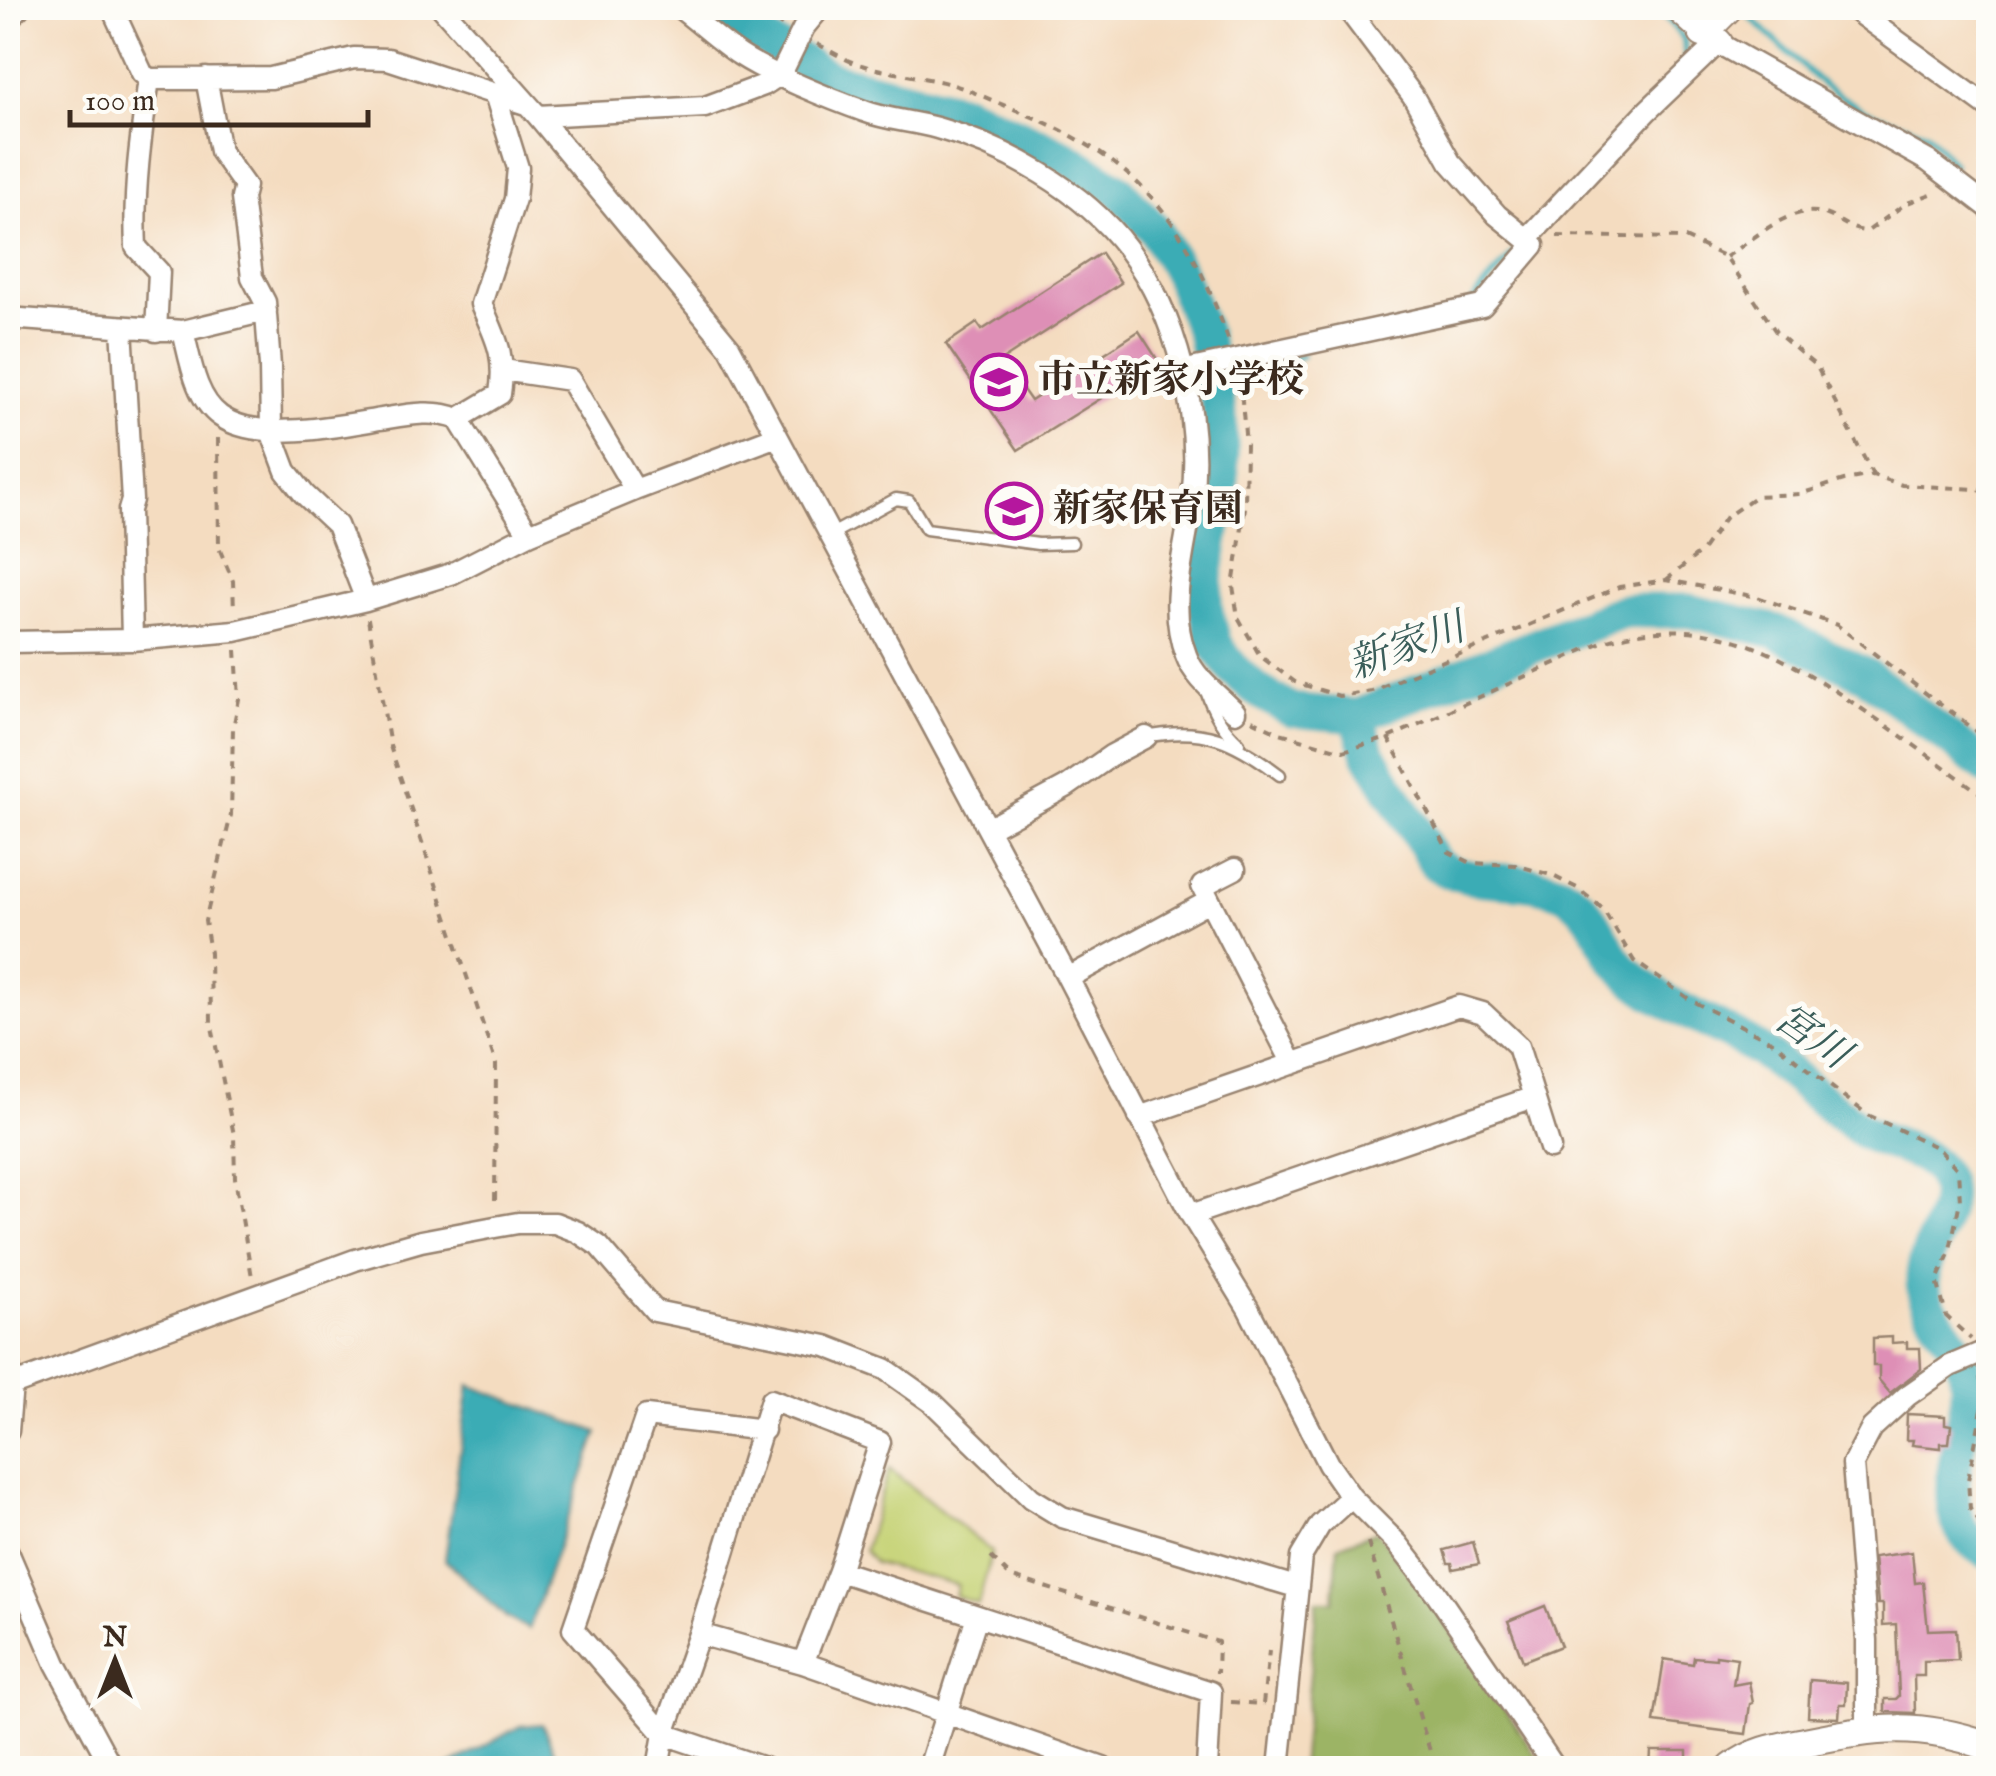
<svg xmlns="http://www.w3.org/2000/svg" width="1996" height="1776" font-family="'IM FELL English','Noto Serif JP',serif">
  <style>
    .green { fill: #c5d273; stroke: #807e48; stroke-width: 2.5 }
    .forest { fill: #9cb465; stroke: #6c6f42; stroke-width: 2.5 }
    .water { fill: #3aacb5; stroke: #3a6b6a; stroke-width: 2.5 }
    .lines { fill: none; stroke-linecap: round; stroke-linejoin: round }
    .stream { stroke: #3aacb5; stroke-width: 6 }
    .river { stroke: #3aacb5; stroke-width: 35 }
    .building { fill: #de8fb6 }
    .service-casing { stroke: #98836f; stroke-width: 15 }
    .minor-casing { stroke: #98836f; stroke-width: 25 }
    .tertiary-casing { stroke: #98836f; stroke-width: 32 }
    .path { stroke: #98836f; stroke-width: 4; stroke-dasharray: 8 8; stroke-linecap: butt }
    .service { stroke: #fff; stroke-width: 10 }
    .minor { stroke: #fff; stroke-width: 20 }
    .tertiary { stroke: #fff; stroke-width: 28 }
    .labels { text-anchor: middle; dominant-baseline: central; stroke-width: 10; stroke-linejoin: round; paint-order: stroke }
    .poi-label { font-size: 38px; font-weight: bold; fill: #3b2a1e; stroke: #fdfcf7; text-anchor: start }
    .water-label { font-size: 40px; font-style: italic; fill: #3b5e5a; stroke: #fdfcf7 }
  </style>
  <rect width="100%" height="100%" fill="#fdfcf7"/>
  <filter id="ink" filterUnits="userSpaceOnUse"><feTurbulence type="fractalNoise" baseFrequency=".01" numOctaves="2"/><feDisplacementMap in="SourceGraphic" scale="20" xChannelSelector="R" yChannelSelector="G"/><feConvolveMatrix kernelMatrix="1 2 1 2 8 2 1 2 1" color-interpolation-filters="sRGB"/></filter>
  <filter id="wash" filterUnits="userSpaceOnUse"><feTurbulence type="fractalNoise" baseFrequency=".0048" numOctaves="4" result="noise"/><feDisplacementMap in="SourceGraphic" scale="40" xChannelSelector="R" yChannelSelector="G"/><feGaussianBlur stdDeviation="2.25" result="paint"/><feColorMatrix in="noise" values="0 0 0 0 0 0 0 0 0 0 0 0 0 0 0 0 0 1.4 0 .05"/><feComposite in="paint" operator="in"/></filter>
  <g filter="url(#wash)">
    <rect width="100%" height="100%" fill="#f4dcc0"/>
    <path class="green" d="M889 1469 992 1552 978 1604 955 1596 958 1585 874 1563 864 1551Z"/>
    <path class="forest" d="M1377 1531 1449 1627 1545 1768H1301L1317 1601H1334L1338 1546Z"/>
    <path class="water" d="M469 1385 598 1432 529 1629 507 1618 445 1560Z
      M542 1724 562 1768H446L520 1726Z"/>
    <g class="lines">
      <path class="stream" d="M1658 8 1684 39 1686 66
        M1750 17 1823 85 1861 109 1927 133 1954 165
        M1975 205 1988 231
        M1474 299 1519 247
        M1246 373 1302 356
        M1214 383 1233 377"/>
      <path class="river" d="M717 8 744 28 832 79 964 111 1062 155 1118 190 1154 229 1178 270 1203 332 1220 415 1222 480 1207 567 1205 606 1215 645 1235 671 1258 691 1291 710 1357 716 1623 611H1690L1775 631 1866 675 1988 768
        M1357 716 1369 754 1436 864C1474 890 1524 872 1566 894 1597 911 1602 948 1625 971 1660 1004 1709 1021 1749 1044 1783 1063 1808 1091 1839 1113 1849 1120 1859 1130 1870 1135 1893 1147 1927 1149 1942 1175 1961 1208 1920 1248 1923 1284 1927 1324 1966 1339 1967 1386 1968 1438 1923 1522 1988 1552"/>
    </g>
    <g id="blocks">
      <path class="building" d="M1101 253 1121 283 1002 360 1031 401 1139 331 1159 362 1018 450 946 344 977 323 982 330Z
        M1892 1337V1343L1907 1342V1348H1920L1921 1369 1890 1393 1879 1380V1366H1873V1338Z
        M1907 1414 1945 1416V1424L1951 1425 1949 1443H1941V1448L1912 1445 1913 1440H1906Z
        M1473 1542 1479 1564 1453 1569 1452 1563H1448L1444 1550Z
        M1912 1552 1915 1583 1923 1582 1928 1630 1956 1629 1958 1660 1924 1661V1676H1914L1915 1713 1885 1712V1699H1896L1899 1696 1896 1624 1883 1625V1604H1878L1874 1557Z
        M1545 1606 1561 1646 1523 1661 1508 1621Z
        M1716 1655 1737 1658 1733 1685 1749 1682 1753 1703 1750 1704 1746 1734 1654 1722 1664 1659 1693 1664 1694 1657 1716 1659Z
        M1810 1680 1847 1683 1846 1704H1840L1839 1718 1808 1717Z
        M1651 1751H1687V1768H1650Z"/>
    </g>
  </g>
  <g filter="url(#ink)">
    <use href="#blocks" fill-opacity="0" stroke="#98836f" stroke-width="2.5"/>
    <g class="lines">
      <g class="service-casing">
        <path id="service" d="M830 535 896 499 909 501 926 529 1038 544 1072 543
          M1206 691C1213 712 1222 728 1239 743
          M1146 737C1203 725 1236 741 1280 775"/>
      </g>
      <g class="minor-casing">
        <path id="minor" d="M112 8 142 73 149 79 271 78 354 58 388 59 526 104
          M442 8 538 116 730 348 1068 978 1191 1215 1248 1308 1328 1464 1351 1497 1397 1543 1436 1593 1555 1768
          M680 8C700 23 719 41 740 55 769 74 830 99 864 111 887 120 913 121 937 128 1006 147 1083 190 1127 248 1178 315 1202 416 1192 499 1186 551 1166 604 1186 655 1194 678 1218 695 1235 712
          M1852 8 1988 107
          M8 19 19 8
          M206 78 220 151 245 186 242 198 252 277 265 302 270 366 271 431 286 471 304 494 337 525 366 600
          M149 79C141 135 133 190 136 247L159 272 156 331
          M538 116 705 107 764 85 781 74 804 27 820 8
          M1527 239 1647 111 1718 43 1928 161 1988 207
          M8 318 183 331 266 311
          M122 327 132 500 129 510 132 640
          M183 331C190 358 195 398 220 416 258 443 338 426 381 419 406 415 434 409 458 419L529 534
          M503 370 570 380 635 490
          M1182 371 1482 306 1534 245 1497 215 1450 162 1413 96 1347 8
          M458 419 500 394C506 354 496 339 481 304L515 199 518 168 495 94
          M8 642 132 640 235 631 366 600 451 574 529 534 635 490 777 436
          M988 829 1066 787 1112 755 1146 737
          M1235 869 1202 886 1293 1064
          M1068 978 1209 901
          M1139 1117 1459 1006 1483 1013 1518 1046 1550 1148
          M1191 1215 1534 1097
          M8 1360 12 1385 8 1431
          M12 1385 355 1260 421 1241 495 1227 518 1223H555L578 1232 599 1246 655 1311 826 1346 885 1369 933 1403 1031 1498 1062 1517 1296 1587
          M764 1430 646 1416 573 1629 664 1734 764 1768
          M8 1552 56 1664 112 1768
          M839 1571 1211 1692 1207 1768
          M699 1634 803 1663 1103 1768
          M1867 1729V1640L1853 1464 1872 1428 1907 1396 1950 1366 1988 1350
          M658 1768 664 1734 699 1634 771 1400 880 1442 839 1571 803 1663
          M929 1768 977 1616
          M1279 1768 1301 1557 1320 1525 1351 1497"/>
      </g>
      <g class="tertiary-casing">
        <path id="tertiary" d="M1679 8 1718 43
          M1703 33 1728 8
          M1732 1768C1753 1751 1779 1747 1805 1742 1874 1727 1920 1722 1988 1746"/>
      </g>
      <path class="path" d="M751 8 782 25
        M817 44C830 50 844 60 858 64 887 73 918 76 947 83 969 89 990 100 1011 108 1136 157 1186 217 1229 342
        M1557 236 1685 238 1726 257 1776 332 1817 367 1873 475
        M1726 257C1753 240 1792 202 1825 214 1842 220 1849 231 1868 231L1905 204 1936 192
        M1240 380 1246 444 1245 508 1233 586 1238 617 1260 656 1295 682 1339 696 1372 691 1619 587 1666 580 1757 597 1837 625 1988 741
        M218 438 219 548 233 581 234 611
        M1666 580 1702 551 1725 518 1756 496 1800 494 1844 480 1873 475 1902 485 1976 489 1988 493
        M368 619 390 746 496 1064 495 1206
        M236 650 239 699 233 728 231 815 205 921 210 953 211 1022 234 1135 235 1178 252 1277
        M1252 720 1280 733 1343 751 1388 738 1604 641C1708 610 1779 652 1862 709 1905 738 1947 769 1988 799
        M1388 738 1449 852 1471 863 1515 865 1551 875 1577 888 1603 909 1634 961 1692 1001 1773 1042 1868 1115 1938 1148 1958 1170 1960 1201 1949 1254 1937 1280 1946 1316 1971 1339
        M1980 1377 1984 1399 1968 1480 1970 1509 1988 1534
        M1368 1543 1435 1768
        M991 1557 1010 1576 1218 1642 1217 1673
        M1231 1702 1263 1704 1269 1651"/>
      <use href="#service" class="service"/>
      <use href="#minor" class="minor"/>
      <use href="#tertiary" class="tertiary"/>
    </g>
  </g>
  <defs>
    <g id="school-ring" transform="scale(2.875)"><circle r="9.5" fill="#fdfcf7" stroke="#b5179e" stroke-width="1.5"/><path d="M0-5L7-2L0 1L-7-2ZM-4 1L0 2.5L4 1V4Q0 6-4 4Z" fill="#b5179e"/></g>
  </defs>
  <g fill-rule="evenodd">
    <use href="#school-ring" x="999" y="382"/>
    <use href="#school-ring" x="1014" y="511"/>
  </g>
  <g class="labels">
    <g class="poi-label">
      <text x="1038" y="382">市立新家小学校</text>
      <text x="1053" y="511">新家保育園</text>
    </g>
    <g class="water-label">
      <text transform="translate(1407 648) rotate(-20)">新家川</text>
      <text transform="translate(1811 1038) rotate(35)">宮川</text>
    </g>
  </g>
  <rect width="1996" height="1776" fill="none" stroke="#fdfcf7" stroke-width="40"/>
  <g transform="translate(115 1661)" stroke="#fdfcf7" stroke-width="8" paint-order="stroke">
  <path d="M0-8L18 38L0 25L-18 38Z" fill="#3b2a1e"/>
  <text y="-15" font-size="28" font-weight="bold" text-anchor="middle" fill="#3b2a1e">N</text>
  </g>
  <path d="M70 110v15h298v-15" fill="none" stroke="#3b2a1e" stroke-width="5"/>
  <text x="85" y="110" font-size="30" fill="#3b2a1e" stroke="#fdfcf7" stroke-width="8" paint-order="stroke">100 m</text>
</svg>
